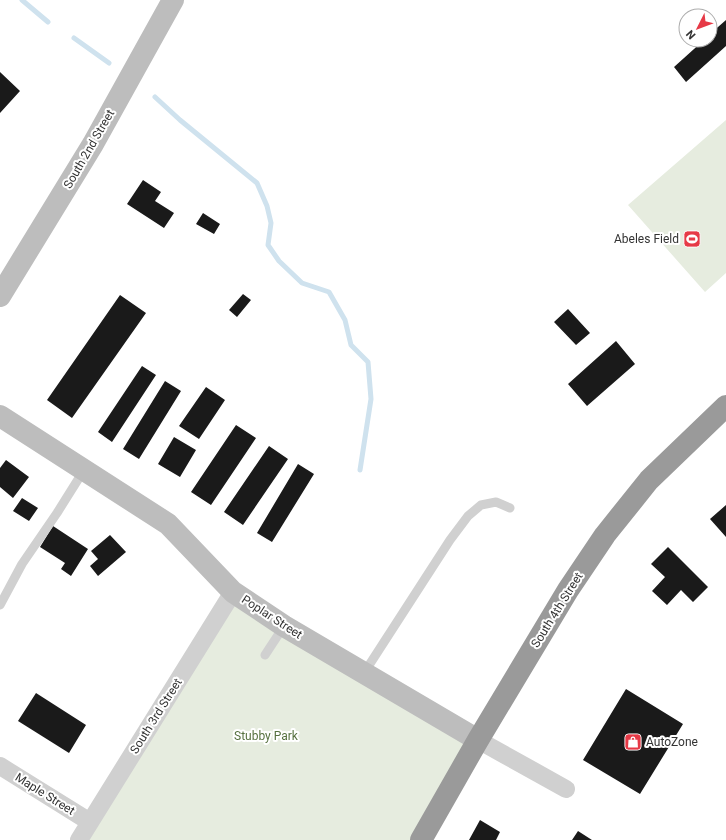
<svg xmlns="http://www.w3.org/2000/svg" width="726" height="840" font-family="Roboto,sans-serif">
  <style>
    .green { fill: #e6ecdf }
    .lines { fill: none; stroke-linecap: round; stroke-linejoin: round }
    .stream { stroke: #cfe2ee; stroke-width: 5 }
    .building { fill: #1a1a1a }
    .lane { stroke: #d0d0d0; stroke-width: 9 }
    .street { stroke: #d0d0d0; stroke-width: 18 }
    .secondary { stroke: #bdbdbd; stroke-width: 22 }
    .highway { stroke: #9a9a9a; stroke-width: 22 }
    .labels { text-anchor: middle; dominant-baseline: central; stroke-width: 4; stroke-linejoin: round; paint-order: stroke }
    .street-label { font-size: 12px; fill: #333; stroke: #fff }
    .poi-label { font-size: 12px; fill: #333; stroke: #fff; text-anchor: end }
    .park-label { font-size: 12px; fill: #56703f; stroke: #fff }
  </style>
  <rect width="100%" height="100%" fill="#fff"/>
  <path class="green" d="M726 120V273L705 292 628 205Z
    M233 592 478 740 421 840H79Z"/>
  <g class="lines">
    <path class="stream" d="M22 0 48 22
      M74 38 109 63
      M155 97 180 120 257 183 267 206 271 223 268 245 279 261 302 283 329 292 345 320 351 345 368 362 371 399 360 470"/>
  </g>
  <path class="building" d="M726 20V46L686 82 674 67 704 40H710V34Z
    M0 72 20 91 0 113Z
    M143 180 161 192 155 201 174 213 164 228 127 204Z
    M203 213 220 224 214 234 196 224Z
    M243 294 251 300 237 317 229 310Z
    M120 295 146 313 72 418 47 400Z
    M568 309 590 333 576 345 554 322Z
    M616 341 635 364 587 406 568 384Z
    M142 366 156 375 112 442 98 432Z
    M165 381 181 391 139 459 123 449Z
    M206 387 225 400 199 439 179 426Z
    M236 425 256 438 211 505 191 492Z
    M174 437 196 450 180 477 158 464Z
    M269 446 288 459 243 525 224 512Z
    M6 460 29 477 13 498 0 487V468Z
    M298 464 314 474 272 542 257 533Z
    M22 498 38 508 29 521 13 511Z
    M726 505V537L710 519Z
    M53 526 88 549 71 576 61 569 65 563 40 547Z
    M110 535 126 552 98 576 90 566 98 559 91 551Z
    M668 547 708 587 693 602 681 590 667 605 652 591 665 577 651 564Z
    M626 689 683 724 640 794 583 760Z
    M36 693 86 725 69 753 18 721Z
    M480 820 500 832 496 840H469Z
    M578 831 592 840H572Z"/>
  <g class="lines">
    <path class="lane" d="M0 605 22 564 57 513 84 470
      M265 655 284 626
      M364 673 450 540 468 516 481 505 496 502 510 508"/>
    <path class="street" d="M478 740 566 789
      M0 766 90 822
      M79 840 233 592"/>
    <path class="secondary" d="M0 296 93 144 173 0
      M0 416 168 524 233 592 284 626 478 740"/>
    <path class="highway" d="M421 840 478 740 568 590 605 535 649 480 726 406"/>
  </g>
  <defs>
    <g id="stadium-square" transform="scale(0.9)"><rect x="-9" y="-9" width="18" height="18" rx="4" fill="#e63946" stroke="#fff"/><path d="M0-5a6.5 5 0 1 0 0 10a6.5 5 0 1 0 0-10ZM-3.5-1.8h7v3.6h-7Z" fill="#fff"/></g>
    <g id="shop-square" transform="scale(0.9)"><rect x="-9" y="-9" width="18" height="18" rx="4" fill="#e63946" stroke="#fff"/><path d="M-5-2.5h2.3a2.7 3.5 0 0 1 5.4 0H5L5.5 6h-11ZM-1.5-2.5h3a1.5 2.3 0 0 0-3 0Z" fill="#fff"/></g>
  </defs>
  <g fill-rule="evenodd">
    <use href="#stadium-square" x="692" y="239"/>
    <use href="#shop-square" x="633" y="742"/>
  </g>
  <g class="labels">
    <g class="street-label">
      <text transform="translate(89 149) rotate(-60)">South 2nd Street</text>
      <text transform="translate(557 610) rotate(-58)">South 4th Street</text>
      <text transform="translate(272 617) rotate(33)">Poplar Street</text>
      <text transform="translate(156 716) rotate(-58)">South 3rd Street</text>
      <text transform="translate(45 794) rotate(32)">Maple Street</text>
    </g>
    <g class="poi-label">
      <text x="679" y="239">Abeles Field</text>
      <text x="646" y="742" text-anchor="start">AutoZone</text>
    </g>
    <g class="park-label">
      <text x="266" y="736">Stubby Park</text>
    </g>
  </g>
  <g transform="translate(698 28) rotate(228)"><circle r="19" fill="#ffffff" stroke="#adadad"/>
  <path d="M0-3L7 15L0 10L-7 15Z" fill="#e63946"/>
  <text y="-6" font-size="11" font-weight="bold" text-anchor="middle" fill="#333333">N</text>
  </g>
</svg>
